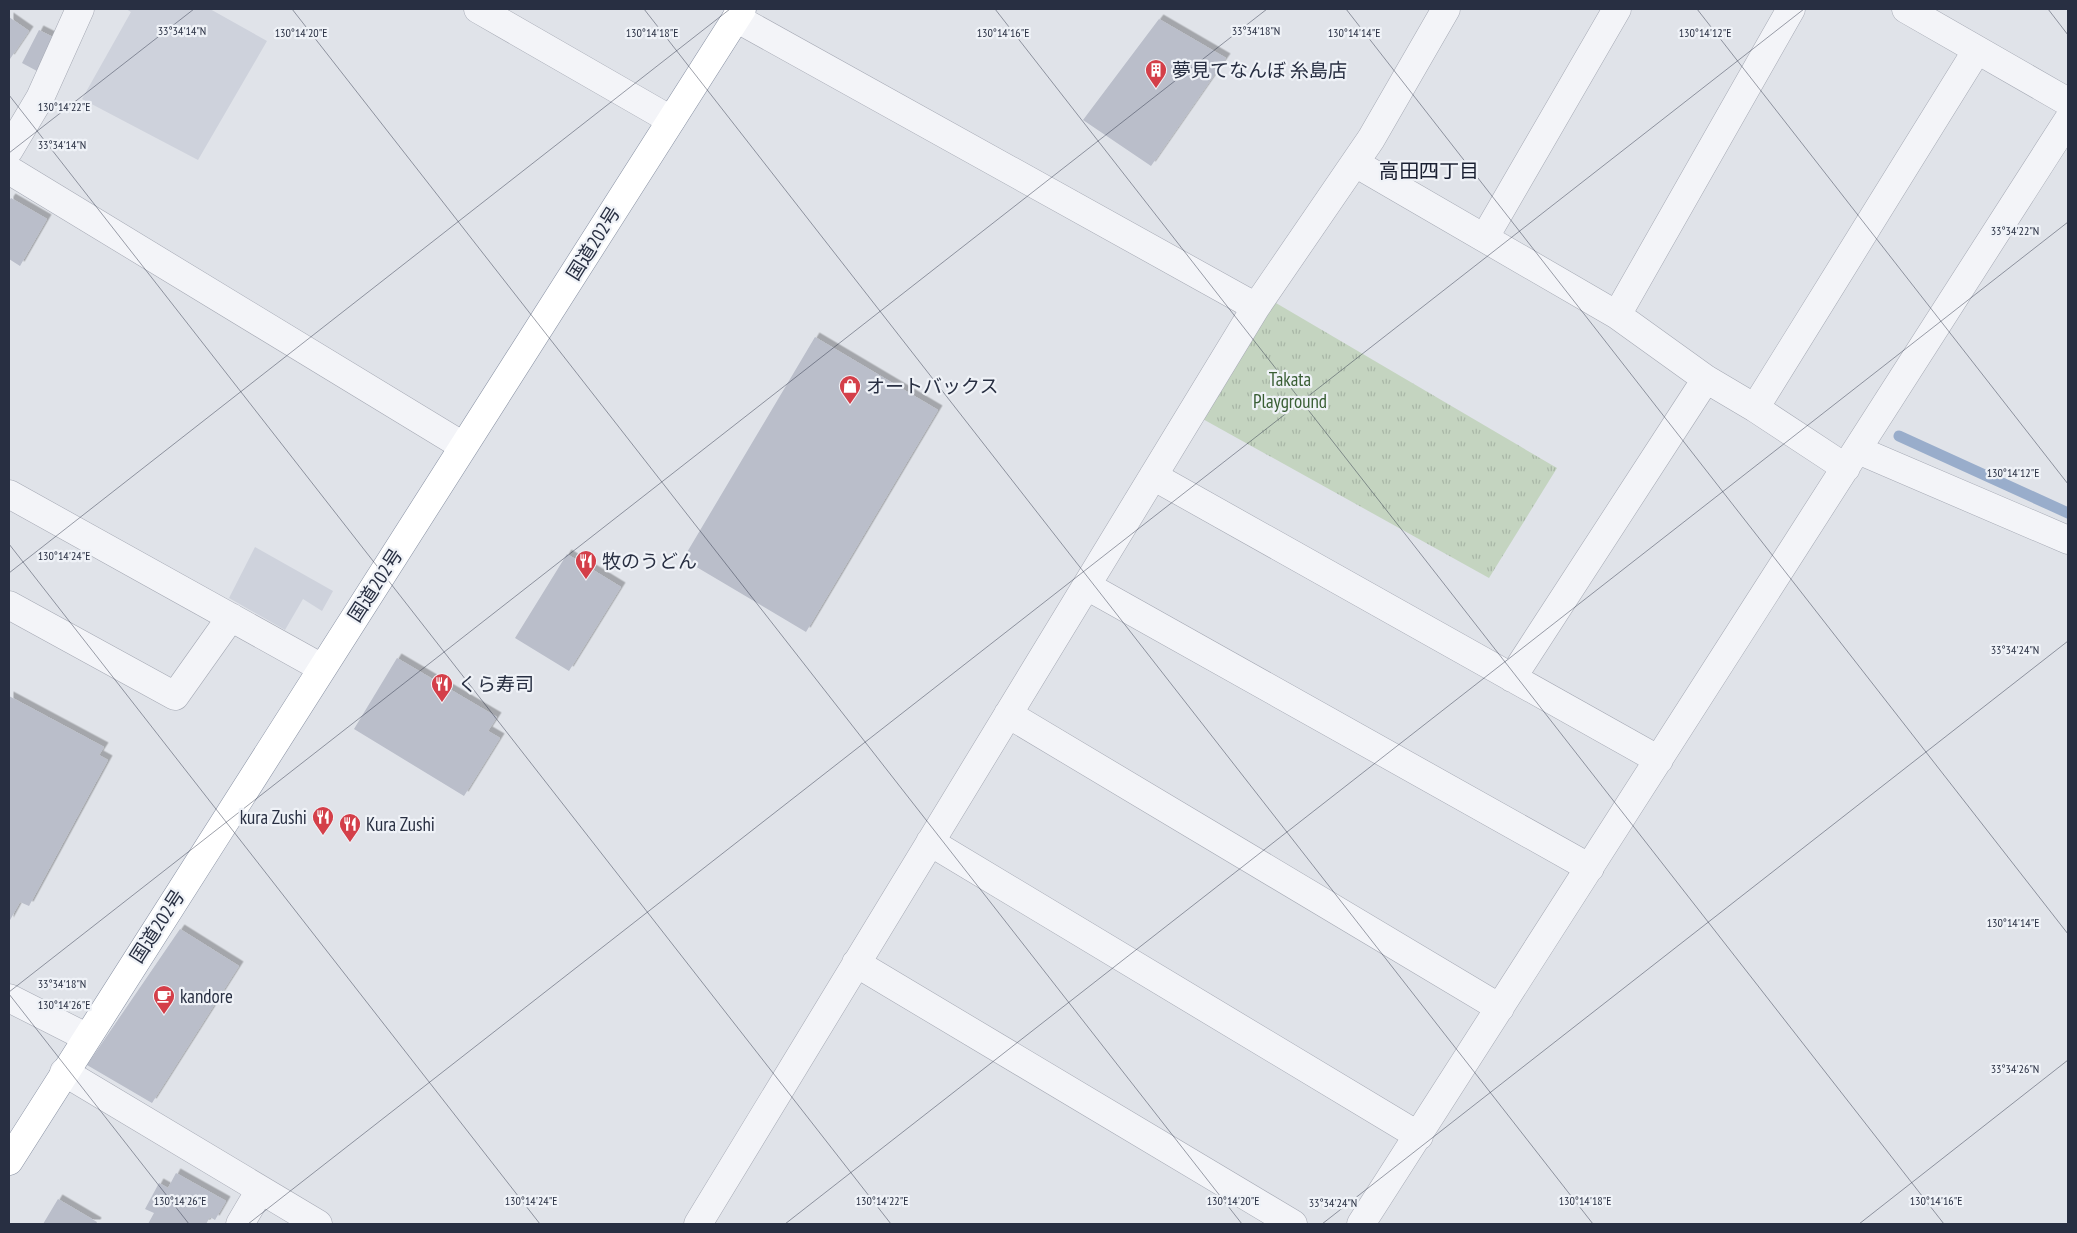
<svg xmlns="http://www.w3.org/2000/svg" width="2077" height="1233" font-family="'PT Sans Narrow','Noto Sans JP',sans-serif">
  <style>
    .built { fill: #ced2dc }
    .grass { fill: url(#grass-tufts) }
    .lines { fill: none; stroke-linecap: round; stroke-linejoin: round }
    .stream { stroke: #99adcb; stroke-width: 11 }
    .building { fill: #babeca; filter: url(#shadow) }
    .street-casing { stroke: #a5a9b4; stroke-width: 29 }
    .highway-casing { stroke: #868fa1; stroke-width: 29 }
    .street { stroke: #f3f4f8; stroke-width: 28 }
    .highway { stroke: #fff; stroke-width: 28 }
    .ticks { fill: none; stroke: #282f42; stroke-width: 1; stroke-opacity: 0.45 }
    .labels { text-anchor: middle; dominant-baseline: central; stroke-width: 4.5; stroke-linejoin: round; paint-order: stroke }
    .poi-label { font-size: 19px; fill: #282f42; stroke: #eff2f7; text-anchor: start }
    .street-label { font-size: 19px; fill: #282f42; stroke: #eff2f7 }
    .park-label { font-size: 19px; fill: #395e34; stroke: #eff2f7 }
    .neighbourhood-label { font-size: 20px; fill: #1a2032; stroke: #eff2f7 }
    .ticks-label { font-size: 12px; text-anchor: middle; fill: #282f42; stroke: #eff2f7; stroke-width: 4.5; stroke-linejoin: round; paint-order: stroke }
  </style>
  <defs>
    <pattern id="grass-tufts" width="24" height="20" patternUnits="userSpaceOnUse" patternTransform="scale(1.25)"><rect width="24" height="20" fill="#c4d4c0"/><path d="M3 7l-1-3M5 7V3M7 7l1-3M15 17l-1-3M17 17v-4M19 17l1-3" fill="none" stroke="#a8b6a6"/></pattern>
    <filter id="shadow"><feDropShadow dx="4.5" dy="-4.5" stdDeviation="0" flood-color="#0004"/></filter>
  </defs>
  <rect width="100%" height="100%" fill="#e0e3e9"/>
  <path class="built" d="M126 9H210L267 41 198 160 82 99 131 12Z
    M255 547 333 591 322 611 303 599 285 630 229 598Z"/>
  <path class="grass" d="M1264 296 1557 468 1489 578 1192 413Z"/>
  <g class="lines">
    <path class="stream" d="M1899 436 2068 513"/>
  </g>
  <path class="building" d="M9 17 29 31 10 59 9 58Z
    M1159 19 1226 58 1151 166 1083 120Z
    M39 30 53 37 37 71 22 63Z
    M11 198 47 219 20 266 9 259V201Z
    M815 337 938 410 806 632 683 559Z
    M567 554 621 587 569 671 515 638Z
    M397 658 497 717 488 731 500 738 464 796 354 729Z
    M9 696 104 747 99 755 108 760 29 906 20 902 9 922Z
    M180 929 239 966 152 1103 87 1065Z
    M176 1173 226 1201 215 1220 210 1217 206 1224H148L154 1213 145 1209 159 1183 168 1188Z
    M58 1199 97 1222 96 1224H43Z"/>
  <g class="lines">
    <g class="street-casing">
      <path id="street" d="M478 9 671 120
        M1906 9 2068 102
        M736 18 1256 307
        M9 150 40 98 80 9
        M1355 163 1617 315 1706 379 1755 408 1846 468
        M9 170 463 446
        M1485 237 1617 9
        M1617 315 1791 9
        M1755 408 1977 50
        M1858 450 2068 540
        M1153 476 1659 760
        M9 494 322 668
        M1087 586 1590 868
        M9 605 175 696 231 617
        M1512 678 1706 379
        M1008 714 1500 1008
        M930 842 1419 1136
        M856 963 1293 1224
        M9 998 86 1037
        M64 1072 318 1224
        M240 1224 260 1190
        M698 1224 1256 307 1371 139 1446 9
        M1361 1224 2068 120"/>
    </g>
    <g class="highway-casing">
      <path id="highway" d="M9 1161 742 9"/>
    </g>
    <use href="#street" class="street"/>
    <use href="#highway" class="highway"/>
  </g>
  <path class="ticks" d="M292 9 1242 1224M644 9 1593 1224M995 9 1944 1224M1346 9 2068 934M1697 9 2068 484M2048 9 2068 35M9 95 891 1224M9 153 194 9M9 544 540 1224M9 573 730 9M9 992 1267 9M9 994 189 1224M248 1224 1804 9M785 1224 2068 222M1322 1224 2068 641M1859 1224 2068 1060"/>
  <defs>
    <g id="building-pin" transform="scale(1.125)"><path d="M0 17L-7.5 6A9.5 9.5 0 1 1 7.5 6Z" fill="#d43f49" stroke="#eff2f7"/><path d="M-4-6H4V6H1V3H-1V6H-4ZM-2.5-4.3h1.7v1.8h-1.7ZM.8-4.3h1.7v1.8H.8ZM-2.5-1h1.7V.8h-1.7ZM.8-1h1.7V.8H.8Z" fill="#fff"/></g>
    <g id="shop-pin" transform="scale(1.125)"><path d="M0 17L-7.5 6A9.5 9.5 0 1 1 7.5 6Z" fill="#d43f49" stroke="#eff2f7"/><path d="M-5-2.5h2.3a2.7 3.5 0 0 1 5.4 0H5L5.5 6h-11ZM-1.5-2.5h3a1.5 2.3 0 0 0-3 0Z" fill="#fff"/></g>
    <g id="restaurant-pin" transform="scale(1.125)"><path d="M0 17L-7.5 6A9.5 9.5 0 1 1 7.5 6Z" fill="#d43f49" stroke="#eff2f7"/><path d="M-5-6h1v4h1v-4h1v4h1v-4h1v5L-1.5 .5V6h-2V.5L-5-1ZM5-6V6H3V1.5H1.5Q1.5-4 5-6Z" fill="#fff"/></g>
    <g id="cafe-pin" transform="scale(1.125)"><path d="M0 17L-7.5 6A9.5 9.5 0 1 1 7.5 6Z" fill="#d43f49" stroke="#eff2f7"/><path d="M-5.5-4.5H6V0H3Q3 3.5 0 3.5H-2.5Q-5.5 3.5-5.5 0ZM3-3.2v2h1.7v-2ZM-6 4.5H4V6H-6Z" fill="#fff"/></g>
  </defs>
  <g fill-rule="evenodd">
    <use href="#building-pin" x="1156" y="70"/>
    <use href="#shop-pin" x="850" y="386"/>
    <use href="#restaurant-pin" x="586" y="561"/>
    <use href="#restaurant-pin" x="442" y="684"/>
    <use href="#restaurant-pin" x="323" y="817"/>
    <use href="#restaurant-pin" x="350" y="824"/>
    <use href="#cafe-pin" x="164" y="996"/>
  </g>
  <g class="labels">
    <g class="poi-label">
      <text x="1172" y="70">夢見てなんぼ 糸島店</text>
      <text x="866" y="386">オートバックス</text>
      <text x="602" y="561">牧のうどん</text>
      <text x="458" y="684">くら寿司</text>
      <text x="307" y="817" text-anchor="end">kura Zushi</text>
      <text x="366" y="824">Kura Zushi</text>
      <text x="180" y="996">kandore</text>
    </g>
    <g class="street-label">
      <text transform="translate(593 243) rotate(-58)">国道202号</text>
      <text transform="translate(375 585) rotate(-57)">国道202号</text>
      <text transform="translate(157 926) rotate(-57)">国道202号</text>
    </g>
    <g class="park-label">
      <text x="1290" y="379">Takata<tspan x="1290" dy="22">Playground</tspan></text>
    </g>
    <g class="neighbourhood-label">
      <text x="1429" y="171">高田四丁目</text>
    </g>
  </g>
  <g class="ticks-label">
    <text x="182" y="35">33°34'14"N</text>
    <text x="1256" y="35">33°34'18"N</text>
    <text x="301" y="37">130°14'20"E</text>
    <text x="652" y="37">130°14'18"E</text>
    <text x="1003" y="37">130°14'16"E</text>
    <text x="1354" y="37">130°14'14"E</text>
    <text x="1705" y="37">130°14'12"E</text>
    <text x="64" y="111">130°14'22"E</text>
    <text x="62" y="149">33°34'14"N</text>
    <text x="2015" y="235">33°34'22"N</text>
    <text x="2013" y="477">130°14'12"E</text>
    <text x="64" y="560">130°14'24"E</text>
    <text x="2015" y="654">33°34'24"N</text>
    <text x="2013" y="927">130°14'14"E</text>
    <text x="62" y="988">33°34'18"N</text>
    <text x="64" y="1009">130°14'26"E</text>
    <text x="2015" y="1073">33°34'26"N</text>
    <text x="180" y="1205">130°14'26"E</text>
    <text x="531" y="1205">130°14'24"E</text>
    <text x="882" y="1205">130°14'22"E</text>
    <text x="1233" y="1205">130°14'20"E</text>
    <text x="1585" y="1205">130°14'18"E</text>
    <text x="1936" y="1205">130°14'16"E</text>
    <text x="1333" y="1207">33°34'24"N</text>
  </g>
  <rect width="2077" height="1233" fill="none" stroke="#282f42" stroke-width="20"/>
</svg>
